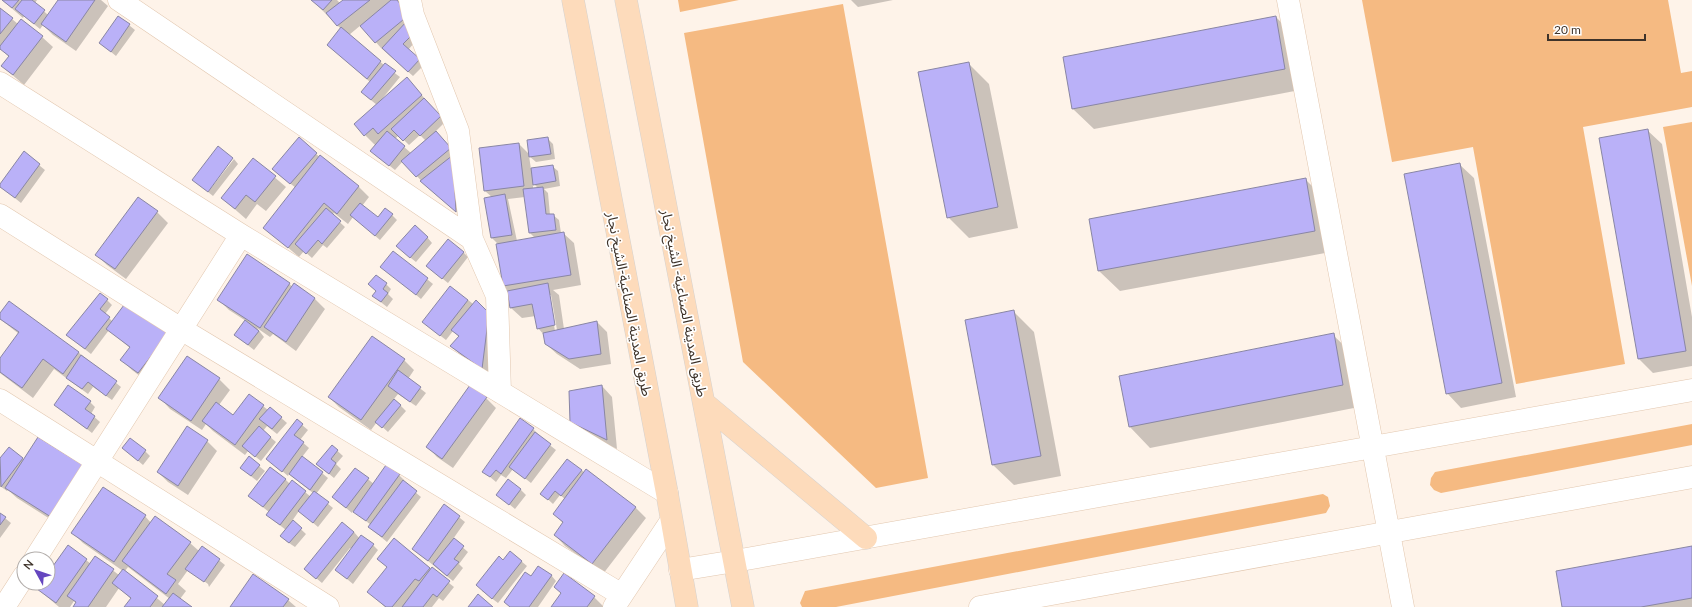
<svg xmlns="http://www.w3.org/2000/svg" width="1692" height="607" font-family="Lato,'Noto Sans Arabic',sans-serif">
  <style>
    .green { fill: #f5ba82 }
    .shadow { fill: #0003; fill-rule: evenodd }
    .building { fill: #bab1f8; stroke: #8986a4 }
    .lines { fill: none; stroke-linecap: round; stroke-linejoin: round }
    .minor-casing { stroke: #e2c7af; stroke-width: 23 }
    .primary-casing { stroke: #d5d2d0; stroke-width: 23 }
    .minor { stroke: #fff; stroke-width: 22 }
    .primary { stroke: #fddbbb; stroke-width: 22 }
    .labels { text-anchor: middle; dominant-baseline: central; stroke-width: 3.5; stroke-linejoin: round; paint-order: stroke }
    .street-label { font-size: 14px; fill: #3e332a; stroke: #fff }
  </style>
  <rect width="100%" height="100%" fill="#fef3e9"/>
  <path class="green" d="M678 0H739L680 12Z
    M1362 0H1668L1681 73 1692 71V107L1583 127 1625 364 1516 384 1473 147 1392 162Z
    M843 4 928 478 876 488 743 362 684 33Z
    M1692 122V286L1663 127Z
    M1692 424V445L1441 493 1434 490 1430 485 1431 478 1435 472Z
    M1323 494 1328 497 1330 506 1326 513 836 607H802L800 603 805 591Z"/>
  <path class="shadow" d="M2 0H37L35 3 48 15 59 0H101L108 6 76 51 53 35 43 25 40 29 24 16 23 18Z
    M312 0H337L340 3 344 0H396L421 35 408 50 424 65 413 76 381 48 361 25 349 35 384 65 400 77 382 99 383 100 407 78 445 122 435 132 455 154 461 216 427 187 403 161 395 170 377 156 376 146 365 135 377 105 367 97 370 82 328 45 341 29ZM399 135 409 145 420 135 426 141 411 153 395 139Z
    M851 0H893L858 7Z
    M0 9 18 24 21 21 42 37 53 47 24 85 2 66 9 57 0 48Z
    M119 17 135 30 116 56 100 43Z
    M1276 17 1296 38 1305 89 1094 129 1073 109Z
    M968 63 989 84 1018 228 969 238 948 217Z
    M1647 130 1662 144 1692 317V366L1653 373 1639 359Z
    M547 138 553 144 555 159 536 162 529 156 531 169 552 166 558 171 560 186 544 189 548 193 550 215H553L559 220 561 233H563L574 243 581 285 553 290 559 295 564 329 597 322 607 332 611 364 580 369 557 354 546 344 544 335 538 328 536 316 522 318 511 308 508 291 503 286 498 244 492 238 485 199 493 198 485 191 519 144 530 155ZM533 183 538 188 533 189ZM525 197 530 233 535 238 517 241 508 199ZM549 295H551L557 330 555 331Z
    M24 153 45 170 21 203 0 186Z
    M316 154 359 187 369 197 362 206 378 218 392 215 397 220 380 240 353 217 348 224 334 213 332 215 345 227 327 248 323 245 312 258 304 251 299 257 265 228 296 188 278 174Z
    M234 159 238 164 213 196 208 192Z
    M253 159 286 187 266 211 257 204 246 219 222 198Z
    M1459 164 1474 178 1516 397 1461 408 1447 393Z
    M1305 179 1326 200 1336 251 1120 291 1099 271 1090 219Z
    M138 198 157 212 168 223 126 279 107 265 97 255Z
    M427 237 432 243 416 262 402 251Z
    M393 252 433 284 421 299 382 267Z
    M463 252 468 257 448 283 433 271Z
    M289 283 292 287 294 284 315 299 325 309 296 351 273 334 270 337 257 328 264 337 254 350 235 335 246 321 229 310 219 300Z
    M386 284 391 289 388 294 393 299 387 307 373 296Z
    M107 300 112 305 105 314 113 322 168 334 149 383 132 370 121 359 130 348 109 330 91 354 73 340Z
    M468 300 499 324 492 378 462 356 451 346 459 337 453 331 446 340 429 327Z
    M1013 311 1034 332 1061 476 1014 485 993 465Z
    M0 315 78 352 121 387 112 400 93 387 88 394 54 369 33 398 0 373V359L19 334 0 319Z
    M1333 335 1354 355 1364 406 1150 448 1130 427Z
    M188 358 219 379 230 390 219 405 234 416 249 395 268 410 270 408 287 423 277 434 267 426 263 431 276 442 261 461 248 451 245 455 213 431 206 424 202 430 170 409 160 398Z
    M404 360 414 370 408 379 426 393 416 406 398 394 394 399 406 411 388 432 377 422 371 430 339 407 329 397Z
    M602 386 612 397 617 449 581 432 570 422Z
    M486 398 496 408 453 468 437 457 427 446Z
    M90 402 95 407 91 414 100 422 92 433 55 405Z
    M302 425 308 430 300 440 309 448 302 457 328 478 316 494 333 508 318 527 299 511 292 521 306 534 295 547 286 541V530L273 520 269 512 255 501 285 479 290 484 305 492 311 497 313 493 289 474 288 476 268 459Z
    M533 429 538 434 537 435 556 450 531 483 513 469 506 478 501 475 496 482 483 471Z
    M207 441 217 451 188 495 168 482 158 472Z
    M332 446 343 456 336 464 341 469 334 478 323 469Z
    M9 448 24 460 61 526 17 498 8 490 7 491 0 486V460Z
    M123 448 145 451 150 456 143 465Z
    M249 458 265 471 257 481 247 473Z
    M355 469 374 484 399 475 404 480 403 482 421 497 387 542 369 527 371 525 353 511 352 513 333 497Z
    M581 470 635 507 646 518 603 574 565 546 555 535 564 524 554 514 565 499 560 495 553 504 541 493Z
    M521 490 526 495 515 509 498 495Z
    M445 506 465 522 453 539 468 552 459 564 463 568 453 581 413 549Z
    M0 514 11 523 0 538Z
    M145 516 151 523 155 517 190 543 199 551 202 547 225 565 209 587 208 584 188 570 178 584 186 591 180 599 191 607H125L131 599 119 588 106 607H74L76 603 74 601 70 607H59L38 589 42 583H48V575L86 560 91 564 95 557 119 575 123 571 83 543 73 533ZM128 567 170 599 165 605 125 571Z
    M354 532 360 539 373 545 378 550 353 584 336 570 352 549 350 548 322 583 311 574Z
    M394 539 454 587 443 601 439 598 432 607H385L369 592 388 568 378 559Z
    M1692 547V607H1563Z
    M503 561H521L527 566 498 603 482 591Z
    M564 574 594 597 604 607H552L562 594Z
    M551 575 556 581 538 607H510L505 602 532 578Z
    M288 600 296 607H231Z"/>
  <path class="building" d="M2 0H19L12 8Z
    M22 0H32L45 10 34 24 15 9Z
    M58 0H95L66 42 41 24Z
    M311 0H332L323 10Z
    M343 0H370L337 26 326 13Z
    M391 0H397L409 15 375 43 360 26Z
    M0 8 13 18 0 34Z
    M118 16 130 24 111 52 99 43Z
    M1276 16 1285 69 1072 109 1063 57Z
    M21 19 43 36 13 75 1 66 9 56 0 49V46Z
    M407 21 417 30 403 44 420 59 408 72 382 48Z
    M341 27 381 61 367 79 327 45Z
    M969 62 998 207 947 218 918 72Z
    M385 63 396 71 371 100 361 92Z
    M407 77 422 95 378 134 373 128 364 136 354 124Z
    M424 98 441 116 420 136 414 130 403 141 391 129Z
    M1648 129 1686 351 1638 359 1599 138Z
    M387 131 405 146 389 166 370 151Z
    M436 131 451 148 416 177 401 161Z
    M299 137 317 153 290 184 272 169Z
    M548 137 551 154 529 157 527 140Z
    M519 143 524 186 484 191 479 148Z
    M218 146 233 158 208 192 192 180Z
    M24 151 40 164 15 198 0 187V184Z
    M320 155 359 186 337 214 324 203 288 248 263 228Z
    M453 155 456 212 420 181Z
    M253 158 276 176 255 202 246 195 235 209 221 198Z
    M1460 163 1502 383 1446 394 1404 174Z
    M553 165 556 181 533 185 531 168Z
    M1306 178 1315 231 1098 271 1089 219Z
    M543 187 546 214H554L556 230 529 233 523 189Z
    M505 194 512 235 491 238 484 198Z
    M138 197 158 211 115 269 95 255Z
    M360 203 378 217 385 208 393 214 375 236 350 215Z
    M326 208 341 221 322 244 318 240 306 254 295 244Z
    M415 225 428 237 410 258 396 246Z
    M564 232 571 275 503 286 496 244Z
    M448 239 464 252 442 279 426 266Z
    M393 251 428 278 416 295 380 267Z
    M247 254 290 283 260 328 217 300Z
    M376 275 387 283 383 289 388 293 381 302 372 296 376 291 368 284Z
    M294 283 315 298 286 342 264 327Z
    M548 283 555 325 537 329 532 304 510 308 507 291Z
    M450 286 468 300 440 336 422 322Z
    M100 293 108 299 100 309 110 317 85 349 66 335Z
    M476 300 489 313 482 369 450 346 459 336 451 330Z
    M9 301 79 352 63 374 43 359 22 388 0 372V358L19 332 0 319V313Z
    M127 301 169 333 138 373 120 360 130 347 106 329Z
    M1014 310 1041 456 992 465 965 320Z
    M245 320 259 331 248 345 234 335Z
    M597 321 601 354 569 359 545 344 543 333Z
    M1334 333 1343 385 1129 427 1119 376Z
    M372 336 405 359 361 420 328 397Z
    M81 355 117 381 106 396 88 382 82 389 66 378Z
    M187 356 220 378 191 421 158 398Z
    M398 370 421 387 410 402 388 386Z
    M68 385 91 401 85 409 95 416 87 429 54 405Z
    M470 385 487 397 442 459 426 447Z
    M602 385 607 440 570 422 569 391Z
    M249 394 264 405 235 445 202 421 216 402 233 415Z
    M394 399 401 405 382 428 375 422Z
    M270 407 282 417 272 429 259 419Z
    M520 418 534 428 501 474 496 470 490 477 482 472Z
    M297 419 303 424 294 435 304 442 282 472 266 459Z
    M187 426 208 440 178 486 157 472Z
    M259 426 271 437 255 457 242 446Z
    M535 432 551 444 525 479 509 467Z
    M38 437 83 465 51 517 5 488Z
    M130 438 146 450 138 461 122 448Z
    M332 445 338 450 331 459 336 463 329 474 316 464Z
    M9 447 23 458 1 487 0 458Z
    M249 456 260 465 251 476 240 468Z
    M302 456 323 472 310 490 289 474Z
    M567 459 582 470 561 496 555 491 548 500 540 494Z
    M386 465 400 474 366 521 353 512Z
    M270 467 286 479 263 507 248 496Z
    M355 468 369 478 346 508 332 497Z
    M586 469 636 507 592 564 554 535 563 522 553 514Z
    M508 479 521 489 509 505 496 495Z
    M292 480 306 491 280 525 266 515Z
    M403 480 417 491 382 537 368 527Z
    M103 487 146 515 114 562 71 533Z
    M314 491 329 502 313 523 298 511Z
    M444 504 460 516 428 561 412 549Z
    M0 513 6 517 0 525Z
    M155 516 191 542 167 574 176 580 166 594 122 561Z
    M293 520 302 528 289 543 280 536Z
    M342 522 354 532 316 579 304 569Z
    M361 535 374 544 347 579 335 570Z
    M394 538 430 568 419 581 415 579 392 607H386L367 592 387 567 377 559Z
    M454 538 464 546 454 559 459 562 447 576 433 564Z
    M68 545 87 559 56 603 37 589 41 583H48V573Z
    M202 546 220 559 204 582 185 569Z
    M1692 546V598L1641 607H1562L1556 571Z
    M510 551 522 561 492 599 476 585 499 556 503 560Z
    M95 556 114 569 88 607H73L76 602 67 596Z
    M538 566 552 575 529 607H510L504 602 525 572 531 576Z
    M432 567 450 581 437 597 433 594 423 607H402Z
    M123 569 158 596 150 607H124L131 598 112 583Z
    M564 573 595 596 587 607H551L561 593 554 587Z
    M253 574 289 599 283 607H230Z
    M173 593 192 607H162Z
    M478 594 493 607H468Z"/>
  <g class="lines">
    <g class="minor-casing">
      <path id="minor" d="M119 0 472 239 497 296 500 392
        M410 0 413 15 458 131 472 239
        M1288 0 1403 607
        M0 83 241 235 667 493
        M0 215 181 329 622 595
        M0 400 328 607
        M35 559 241 235
        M680 570 735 561 1692 390
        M4 607 24 576
        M614 607 671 521
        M980 607 1692 477"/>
    </g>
    <g class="primary-casing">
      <path id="primary" d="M573 0 667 493 687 607
        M626 0 743 607
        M704 403 866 538"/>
    </g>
    <use href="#minor" class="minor"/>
    <use href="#primary" class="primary"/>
  </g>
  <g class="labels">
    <g class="street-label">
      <text transform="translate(685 303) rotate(79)">طريق المدينة الصناعية- الشيخ نجار</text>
      <text transform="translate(630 304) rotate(79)">طريق المدينة الصناعية-الشيخ نجار</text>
    </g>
  </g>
  <g transform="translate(36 571) rotate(310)"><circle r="19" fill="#ffffff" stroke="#b2adaa"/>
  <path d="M0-3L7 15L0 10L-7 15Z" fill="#6546bf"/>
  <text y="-6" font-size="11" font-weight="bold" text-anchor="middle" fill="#3e332a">N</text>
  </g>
  <path d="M1548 34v6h97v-6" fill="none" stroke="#3e332a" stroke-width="2"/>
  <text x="1554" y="34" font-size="12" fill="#3e332a" stroke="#ffffff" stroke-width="3" paint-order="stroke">20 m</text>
</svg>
